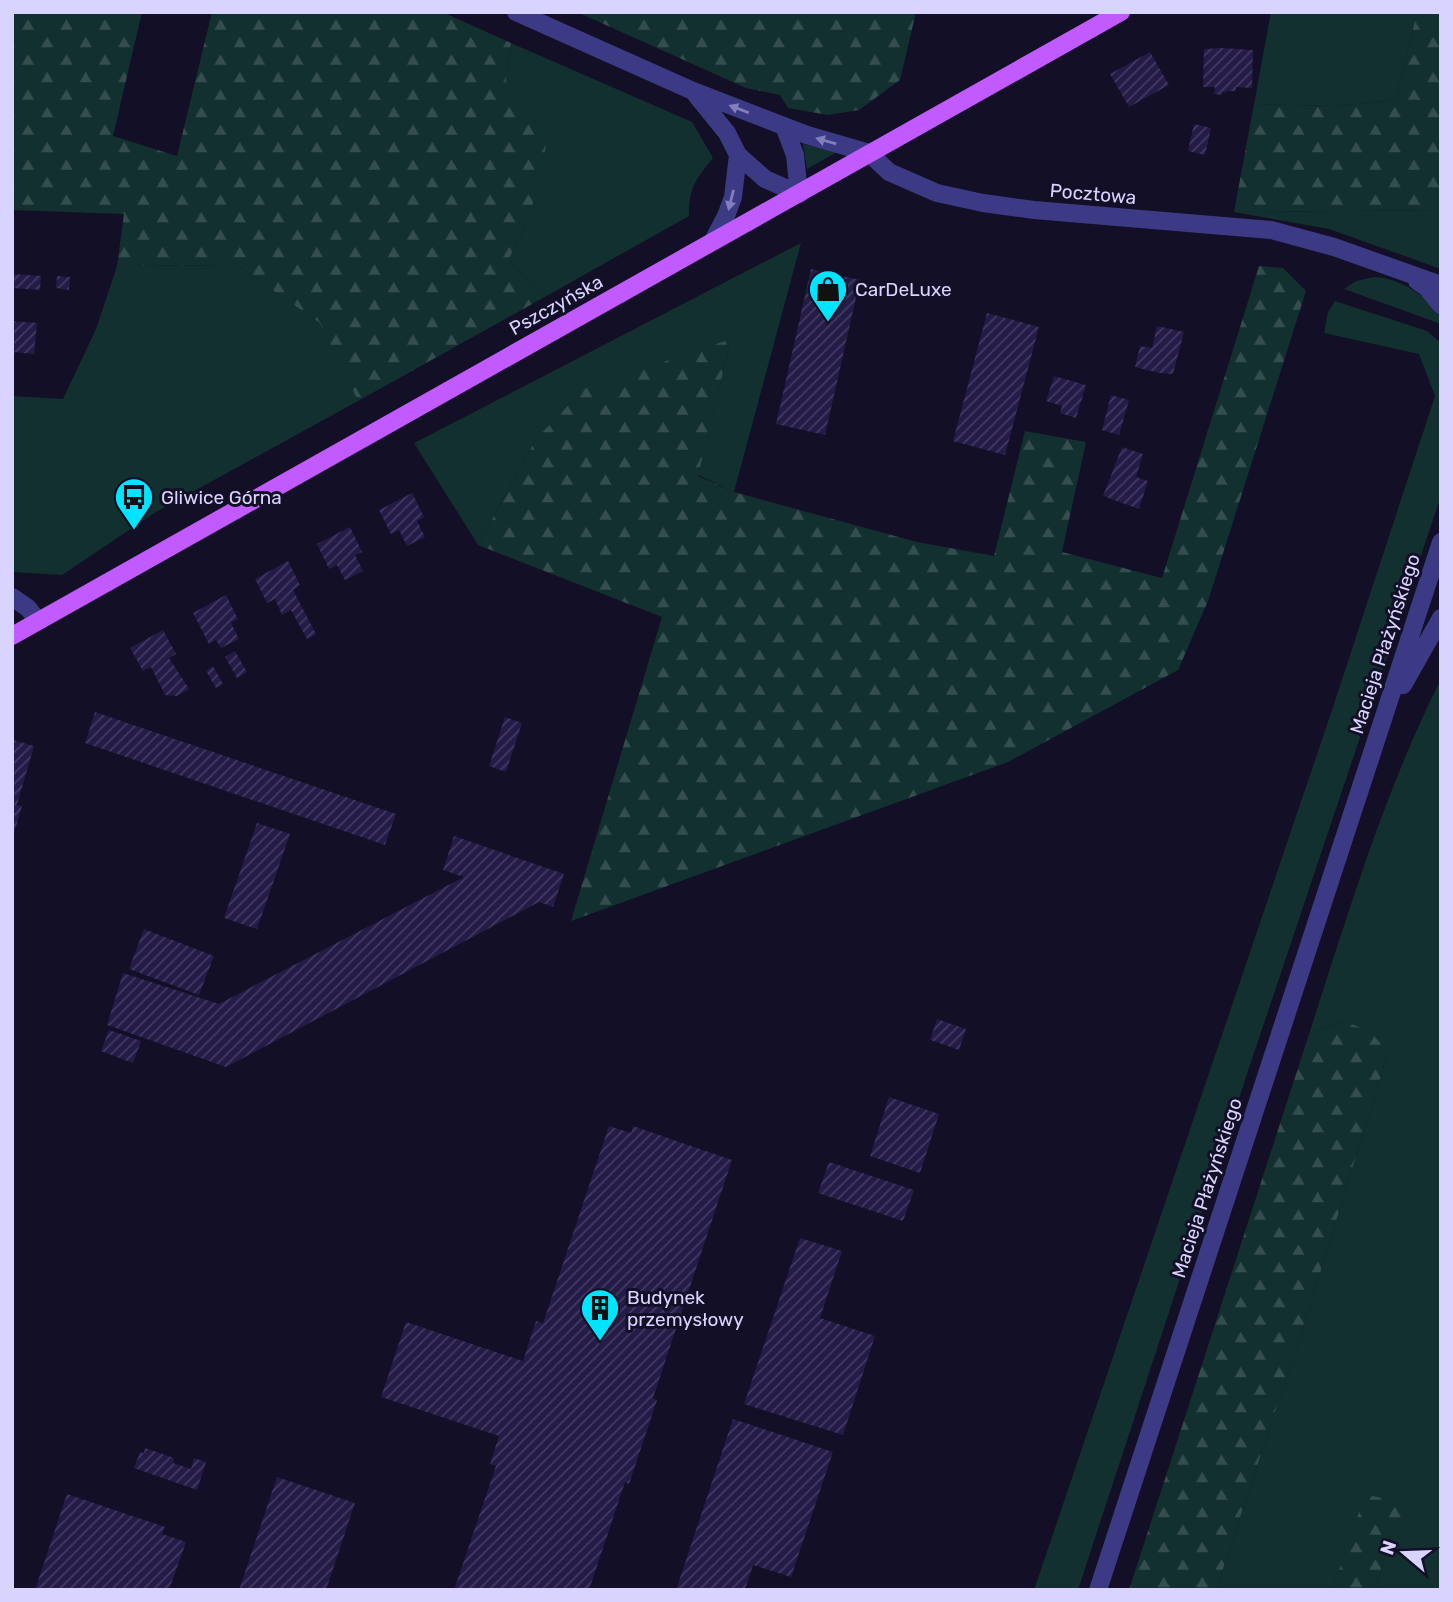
<svg xmlns="http://www.w3.org/2000/svg" width="1453" height="1602" font-family="Rubik,sans-serif">
  <style>
    .grass { fill: #12302f }
    .forest { fill: url(#forest-firs) }
    .building { fill: url(#building-hatch) }
    .lines { fill: none; stroke-linecap: round; stroke-linejoin: round }
    .minor { stroke: #3d3a85; stroke-width: 18 }
    .major { stroke: #c25bff; stroke-width: 18 }
    .oneway { fill: #837fbc }
    .labels { text-anchor: middle; dominant-baseline: central; stroke-width: 6; stroke-linejoin: round; paint-order: stroke }
    .street-label { font-size: 19px; fill: #d9d4ff; stroke: #130f26 }
    .poi-label { font-size: 19px; fill: #d9d4ff; stroke: #130f26; text-anchor: start }
  </style>
  <defs>
    <pattern id="forest-firs" width="22" height="20" patternUnits="userSpaceOnUse" patternTransform="scale(1.75)"><rect width="22" height="20" fill="#12302f"/><path d="M5 1l3.5 6h-7zM16 11l3.5 6h-7z" fill="#344d4e"/></pattern>
    <pattern id="building-hatch" width="6" height="6" patternUnits="userSpaceOnUse" patternTransform="scale(1.75)"><rect width="6" height="6" fill="#241b47"/><path d="M-1 1l2-2M0 6l6-6M5 7l2-2" fill="none" stroke="#433b63"/></pattern>
  </defs>
  <rect width="100%" height="100%" fill="#130f26"/>
  <path class="grass" d="M1271 12H1417L1396 100 1336 106 1254 104Z
    M511 43 692 122 713 158C697 178 688 188 689 216L543 298 509 259 530 216 506 81Z
    M803 144 837 151V152L807 169Z
    M1441 210V269L1329 229 1234 212Z
    M801 243 734 492 698 475 731 339 536 439 478 545 414 443Z
    M237 265 321 323 358 401 156 512 62 575 12 572V396L63 399 96 329 117 266Z
    M1374 277C1401 278 1423 295 1441 313V324L1344 289 1356 281Z
    M1335 301 1427 331 1441 343V496L1248 1071 1078 1590H1034L1333 707 1435 396 1419 354 1324 333 1328 312Z
    M1441 679V1590H1376L1388 1542 1409 1502 1365 1496 1332 1590H1216L1310 1306 1388 1053 1343 1021 1309 1034C1348 914 1384 792 1441 679Z"/>
  <path class="forest" d="M12 12H142L113 136 177 156 212 12H442L511 43 506 81 546 146 530 216 509 259 543 298 358 401 320 323 237 265 117 266 124 214 12 210Z
    M577 12H916L900 80 859 110 828 115 788 108 780 95 746 88Z
    M1417 12H1441V210L1234 212 1254 104 1336 106 1396 100Z
    M1259 266 1283 268 1306 291 1208 601 1178 670 1008 762 571 921 662 617 478 545 536 439 584 389 731 339 698 476 734 492 917 542 994 556 1025 431 1086 442 1062 552 1162 578Z
    M1343 1021 1370 1031 1388 1053 1310 1306 1216 1590H1129L1309 1034Z
    M1365 1495 1410 1502 1388 1542 1376 1590H1332Z"/>
  <path class="building" d="M1222 48 1253 50 1252 88 1236 87V91H1227L1224 93 1222 91V95L1214 94 1215 87H1203L1204 49Z
    M1150 52 1169 85 1129 107 1110 74Z
    M1194 124 1211 128 1205 155 1188 151Z
    M811 269 860 280 825 435 776 424Z
    M13 274 41 276 40 290 12 288Z
    M57 276 70 277 69 290 56 288Z
    M987 313 1039 327 1005 455 953 441Z
    M12 321 37 323 34 354 12 352Z
    M1157 326 1184 332 1173 374 1159 373 1135 367 1140 346 1152 348Z
    M1054 376 1086 385 1076 418 1060 413 1062 406 1046 401Z
    M1111 395 1129 400 1119 435 1102 430Z
    M1122 447 1143 454 1136 477 1148 481 1139 509 1103 496Z
    M412 493 424 517 417 521 425 537 407 546 399 530 391 534 379 510Z
    M350 527 362 552 355 555 363 571 345 580 337 565 329 569 317 544Z
    M288 561 300 585 293 590 316 634 307 639 291 610 282 615 275 599 267 603 255 579Z
    M226 595 238 619 231 623 239 639 221 648 216 640 209 644 193 613Z
    M163 630 176 654 169 658 189 689 177 696 165 695 151 667 143 671 130 648Z
    M235 651 247 672 237 678 225 657Z
    M213 666 223 684 216 688 206 671Z
    M95 712 396 814 385 845 85 743Z
    M505 717 522 723 506 772 489 766Z
    M14 740 34 746 17 805 22 806 13 837Z
    M257 823 290 834 257 929 224 918Z
    M454 836 564 874 553 907 539 902 226 1067 107 1025 123 973 219 1004 464 877 443 870Z
    M144 929 214 956 199 995 129 969Z
    M937 1019 966 1029 959 1050 930 1040Z
    M109 1030 141 1041 133 1063 101 1051Z
    M889 1097 939 1114 920 1173 870 1156Z
    M609 1126 631 1133 633 1126 732 1160 653 1398 657 1400 629 1484 625 1482 589 1590H454L496 1466 490 1464 499 1436 381 1397 406 1322 523 1361 536 1321 543 1323Z
    M829 1162 914 1190 903 1221 818 1193Z
    M800 1238 842 1251 820 1318 875 1336 843 1435 744 1404Z
    M733 1419 833 1452 791 1577 753 1565 745 1590H676Z
    M145 1448 174 1458 173 1463 191 1469 194 1458 206 1462 197 1490 134 1468 140 1452 144 1453Z
    M277 1477 355 1503 326 1590H239Z
    M67 1494 165 1527 162 1534 186 1542 169 1590H35Z"/>
  <g class="lines">
    <path class="minor" d="M516 12 693 91 807 135 869 153 889 172 937 193 983 203 1034 210 1271 230 1334 247 1441 285
      M693 91 727 133 738 155 765 179 799 194 795 155 784 126
      M713 241 726 216 733 197 738 155
      M1417 281 1427 288 1441 305
      M12 597 28 608 38 621
      M1403 685 1441 618
      M1098 1590 1441 542"/>
    <path class="major" d="M12 636 1121 12"/>
  </g>
  <defs><path id="oneway-solid" d="M-6-.8H1V-3.2L6.5 0L1 3.2V.8H-6Z" transform="scale(1.75)"/></defs>
  <g class="oneway">
    <use href="#oneway-solid" transform="translate(739 109) rotate(-159)"/>
    <use href="#oneway-solid" transform="translate(826 141) rotate(-164)"/>
    <use href="#oneway-solid" transform="translate(731 200) rotate(104)"/>
  </g>
  <defs>
    <g id="shop-pin" transform="scale(2.0125)"><path d="M0 17L-7.5 6A9.5 9.5 0 1 1 7.5 6Z" fill="#00e5ff" stroke="#130f26"/><path d="M-5-2.5h2.3a2.7 3.5 0 0 1 5.4 0H5L5.5 6h-11ZM-1.5-2.5h3a1.5 2.3 0 0 0-3 0Z" fill="#111"/></g>
    <g id="bus-pin" transform="scale(2.0125)"><path d="M0 17L-7.5 6A9.5 9.5 0 1 1 7.5 6Z" fill="#00e5ff" stroke="#130f26"/><path d="M-5-6H5V4H4V6H2V4H-2V6H-4V4H-5ZM-3.5-4V0h7V-4ZM-3.5 1.2v1.5H-2V1.2ZM2 1.2v1.5H3.5V1.2Z" fill="#111"/></g>
    <g id="building-pin" transform="scale(2.0125)"><path d="M0 17L-7.5 6A9.5 9.5 0 1 1 7.5 6Z" fill="#00e5ff" stroke="#130f26"/><path d="M-4-6H4V6H1V3H-1V6H-4ZM-2.5-4.3h1.7v1.8h-1.7ZM.8-4.3h1.7v1.8H.8ZM-2.5-1h1.7V.8h-1.7ZM.8-1h1.7V.8H.8Z" fill="#111"/></g>
  </defs>
  <g fill-rule="evenodd">
    <use href="#shop-pin" x="828" y="289"/>
    <use href="#bus-pin" x="134" y="497"/>
    <use href="#building-pin" x="600" y="1308"/>
  </g>
  <g class="labels">
    <g class="street-label">
      <text transform="translate(1093 194) rotate(5)">Pocztowa</text>
      <text transform="translate(556 305) rotate(-29)">Pszczyńska</text>
      <text transform="translate(1385 644) rotate(-72)">Macieja Płażyńskiego</text>
      <text transform="translate(1207 1188) rotate(-72)">Macieja Płażyńskiego</text>
    </g>
    <g class="poi-label">
      <text x="855" y="289">CarDeLuxe</text>
      <text x="161" y="497">Gliwice Górna</text>
      <text x="627" y="1297">Budynek<tspan x="627" dy="22">przemysłowy</tspan></text>
    </g>
  </g>
  <rect width="1453" height="1602" fill="none" stroke="#d9d4ff" stroke-width="28"/>
  <g transform="translate(1404 1553) rotate(289)" stroke="#130f26" stroke-width="5" paint-order="stroke">
  <path d="M0-5L12 26L0 18L-12 26Z" fill="#d9d4ff"/>
  <text y="-10" font-size="19" font-weight="bold" text-anchor="middle" fill="#d9d4ff">N</text>
  </g>
</svg>
